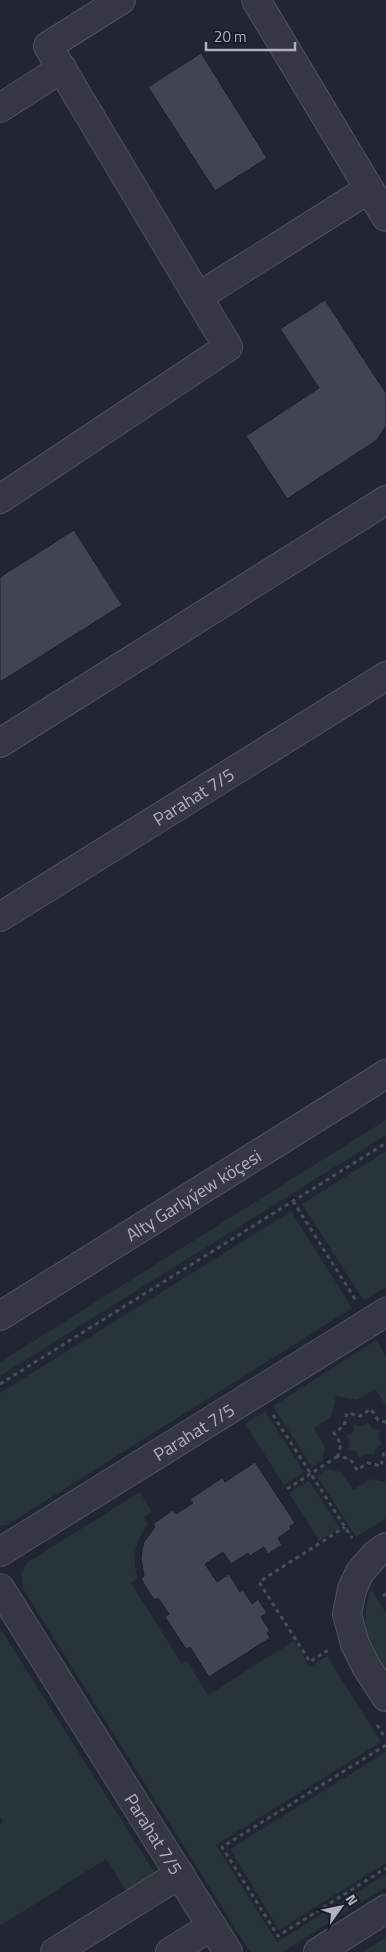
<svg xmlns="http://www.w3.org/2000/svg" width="386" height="1952" font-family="'Titillium Web',sans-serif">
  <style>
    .green { fill: #273439 }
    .building { fill: #404455; stroke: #1c1f2b }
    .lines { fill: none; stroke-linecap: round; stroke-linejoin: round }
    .minor-casing { stroke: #4f525f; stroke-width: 30 }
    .path { stroke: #455056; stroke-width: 3; stroke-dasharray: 4 4; stroke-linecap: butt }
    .minor { stroke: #353745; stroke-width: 28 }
    .labels { text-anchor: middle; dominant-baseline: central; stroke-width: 5; stroke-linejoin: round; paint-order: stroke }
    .street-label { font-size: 18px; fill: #afb1c1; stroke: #1a1d29 }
  </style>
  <rect width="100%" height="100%" fill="#222534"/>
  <path class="green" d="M386 1120V1135L0 1376V1362Z
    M386 1151V1287L364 1301 302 1204Z
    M291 1211 352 1308 7 1525 0 1526V1393Z
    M376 1340 386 1356V1406L375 1389 357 1400 336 1396 331 1417 314 1428 325 1447 322 1461 312 1467 273 1406Z
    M265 1411 304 1472 284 1485 245 1424Z
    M368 1422 372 1428 380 1430 378 1437 382 1444 376 1448 374 1455 366 1454 360 1458 356 1451 348 1450 350 1442 346 1436 353 1432 354 1424 362 1426Z
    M327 1469 341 1472 353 1490 371 1479 386 1482V1518L356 1537 317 1476Z
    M309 1481 340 1528 319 1541 289 1493Z
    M140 1492 152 1512 144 1517 148 1525C135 1540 131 1559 138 1578L131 1583 182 1664 187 1661 208 1695 294 1641 310 1667 327 1656 381 1742 216 1845 277 1942 386 1874V1887L282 1952H251L248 1949 23 1589 21 1574 28 1562Z
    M371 1589 386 1613V1669C367 1639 359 1624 371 1589Z
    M0 1628 155 1873 126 1891 106 1859 0 1926V1824L3 1822 0 1816Z
    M386 1752V1863L279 1930 230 1849Z
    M386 1937V1952H363Z"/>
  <path class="building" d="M201 53 267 158 215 191 148 87Z
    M325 300 386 393V426L377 440 287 499 246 436 319 388 280 329Z
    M74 530 122 605 0 682V577Z
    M255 1462 295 1523 290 1526 291 1529 278 1538 282 1545 268 1554 264 1547 250 1556 248 1553 231 1564 223 1552 205 1564 217 1582 229 1574 240 1592 243 1590 252 1604 258 1599 267 1613 261 1617 270 1631 267 1633 270 1638 209 1677 190 1647 186 1649 165 1617 169 1614 158 1598 154 1600 141 1579 144 1576 141 1559 142 1550 144 1542 155 1527 153 1524 173 1510 176 1514 193 1503 190 1499 222 1478 225 1482Z"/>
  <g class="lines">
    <g class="minor-casing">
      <g id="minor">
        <path d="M256 0 386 217"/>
        <path d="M0 108 62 68"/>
        <path d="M198 297 369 189"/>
        <path d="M0 499 228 347 48 46 121 0"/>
        <path d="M0 743 386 500"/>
        <path id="s1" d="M0 917 386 676"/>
        <path id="s2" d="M0 1316 386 1074"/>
        <path d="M386 1547 376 1554 360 1572 352 1589 347 1614 355 1644 366 1666 386 1697"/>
        <path id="s3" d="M0 1552 386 1312"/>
        <path id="s4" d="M0 1588 228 1952"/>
        <path d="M55 1952 180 1874"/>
        <path d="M170 1952 212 1926"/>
        <path d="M318 1952 386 1909"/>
      </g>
    </g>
    <path class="path" d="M293 1201 355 1299
      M0 1384 386 1143
      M273 1415 352 1538
      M386 1422 378 1420 371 1409 360 1416 347 1413 344 1426 334 1433 341 1444 338 1456 350 1459 357 1470 368 1463 381 1466 384 1453 386 1452
      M287 1489 338 1456
      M386 1594 384 1595 386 1599
      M328 1652 326 1651 310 1662 259 1582 345 1527
      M377 1725 386 1739
      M386 1745 222 1847 278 1936 386 1868"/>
    <use href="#minor" class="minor"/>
  </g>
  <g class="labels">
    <g class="street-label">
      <text stroke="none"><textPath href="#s1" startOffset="228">Parahat 7/5</textPath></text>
      <text stroke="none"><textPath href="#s2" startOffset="228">Alty Garlyýew köçesi</textPath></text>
      <text stroke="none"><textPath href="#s3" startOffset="228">Parahat 7/5</textPath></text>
      <text stroke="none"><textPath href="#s4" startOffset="290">Parahat 7/5</textPath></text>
    </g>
  </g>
  <g transform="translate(341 1907) rotate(57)" stroke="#1a1d29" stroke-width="4" paint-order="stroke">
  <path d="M0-4L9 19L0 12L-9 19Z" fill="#afb1c1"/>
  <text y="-8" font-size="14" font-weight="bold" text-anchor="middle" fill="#afb1c1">N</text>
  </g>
  <path d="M206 42v8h89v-8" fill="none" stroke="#afb1c1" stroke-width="2.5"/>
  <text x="214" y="42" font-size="15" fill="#afb1c1" stroke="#1a1d29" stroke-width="4" paint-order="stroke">20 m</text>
</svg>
